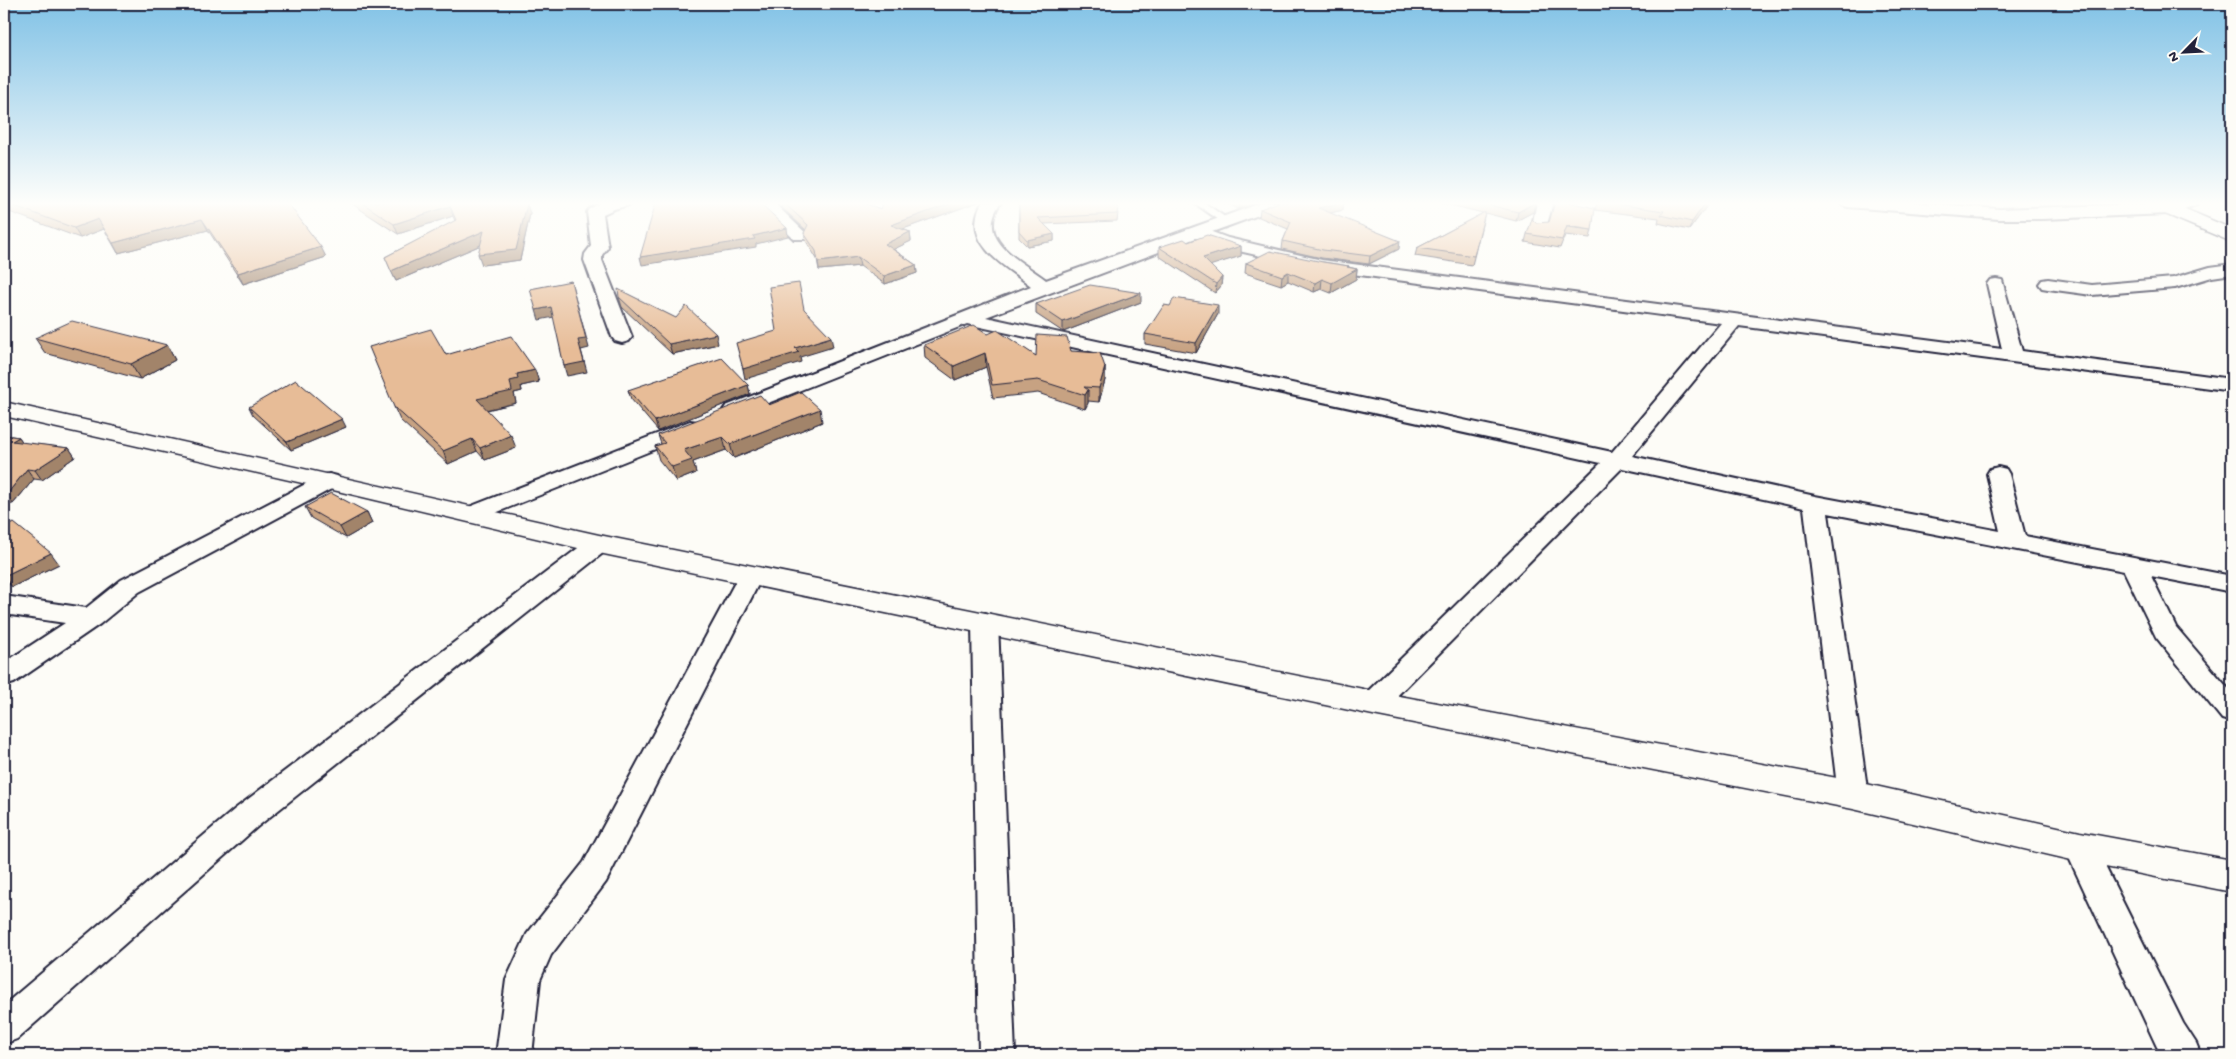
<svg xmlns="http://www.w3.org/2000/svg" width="2236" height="1059" font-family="'Gochi Hand',sans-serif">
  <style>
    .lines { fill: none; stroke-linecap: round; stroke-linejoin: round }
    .lane-casing { stroke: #22223b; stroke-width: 4 }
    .street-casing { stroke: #22223b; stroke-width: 4 }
    .secondary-casing { stroke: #22223b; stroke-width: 3 }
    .lane { fill: #fdfcf7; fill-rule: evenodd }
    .street { fill: #fdfcf7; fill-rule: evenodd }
    .secondary { fill: #fdfcf7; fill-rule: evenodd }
    .wall { fill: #c7a282; stroke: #22223b }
    .shaded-wall { fill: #a2846a; stroke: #22223b }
    .building { fill: #e7bc97; stroke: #22223b }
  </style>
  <rect width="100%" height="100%" fill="#fdfcf7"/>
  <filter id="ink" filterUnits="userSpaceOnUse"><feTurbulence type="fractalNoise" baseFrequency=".02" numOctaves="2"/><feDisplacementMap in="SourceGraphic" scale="10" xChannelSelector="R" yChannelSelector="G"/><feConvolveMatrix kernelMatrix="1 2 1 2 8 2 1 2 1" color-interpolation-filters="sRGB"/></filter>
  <g filter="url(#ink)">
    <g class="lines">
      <g class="lane-casing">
        <path id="lane" d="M1193 202H1203L1232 222 1225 224Z"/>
      </g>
      <g class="street-casing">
        <path id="street" d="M602 202H631L629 205 614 209 603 214 608 247 602 255V260L632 337 629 341 622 343 615 341 612 337 584 260 585 254 591 246 587 212 589 209Z
          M755 202H773L808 235 806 239H794Z
          M983 202H1001C974 240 1020 260 1046 280L1264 202H1288L1286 205 1212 232 1228 238 1322 260 2002 349 1987 284 1990 280 1996 279 2002 280 2022 351 2232 379V391L1739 326 1632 456 1815 496 2000 531 1987 474 1990 469 1998 467 2006 469 2009 474 2025 536 2232 576V592L2151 576 2176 627 2232 693V722L2222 719 2156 637 2124 571 1828 513 1868 795 1864 804 1853 807 1842 804 1838 795 1804 508 1622 468 1383 710 1373 713 1363 710 1359 703 1363 696 1601 463 967 324 740 414 733 416 726 414 723 410 726 406 1031 286C1009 268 970 249 977 216 978 211 979 207 983 202ZM1196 238 1217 246 1322 270 1721 323 1612 452 986 317Z
          M1537 202H1553L1546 229H1534L1532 226Z
          M1840 202H1912L1999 209 2198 202 2196 205 2168 214 2042 219H1999L1848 207 1842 205Z
          M2232 264V274L2212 277 2175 288 2092 295 2048 289 2042 288 2039 284 2042 280 2048 279 2092 285 2173 278 2210 267Z
          M690 421 698 422 701 427 698 432 480 519 472 521 464 519 460 514 464 509Z
          M329 474 337 476 340 481 337 486 139 592 100 624 14 683 4 686V663L65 623 4 614V596L86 608 121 580 321 476Z
          M599 536 608 539 611 544 608 549 257 827 17 1039 4 1044V1005L235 809 590 539Z
          M751 567 760 569 763 575 606 882 551 955 540 980 532 1055H496L506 980 527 934 584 862 739 575 742 569Z
          M985 613 994 616 998 622 1015 1055H979L972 622 976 616Z
          M2080 834 2091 838 2183 1023 2196 1043 2201 1055H2162L2157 1047 2064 847 2069 838Z"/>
      </g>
      <g class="secondary-casing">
        <path id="secondary" d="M2144 202H2169L2232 229V242L2146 206Z
          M4 402 599 535 1373 691 1853 781 2080 832 2232 860V892L2080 862 1853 809 1373 715 599 553 329 489 4 416Z"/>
      </g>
      <use href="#lane" class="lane"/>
      <use href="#street" class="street"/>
      <use href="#secondary" class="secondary"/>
    </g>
    <path class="wall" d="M4 202H287L326 257 243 284 208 230 118 253 104 229 80 238 4 210Z
      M349 202H523L527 204 530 214 520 260 482 265 481 245 396 281 385 257 455 221 453 216 398 234Z
      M776 202H860L881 209 884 202H978L903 229 910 232 911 241 893 249 916 265 917 273 885 284 860 266 819 270 817 259 806 241 804 233 806 230Z
      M1019 202 1118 213 1117 221 1044 224 1054 234V241L1027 246 1019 238Z
      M1223 202H1258L1239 209Z
      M1438 202H1535L1533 212 1516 221 1485 213 1472 265 1415 256 1417 248 1483 213Z
      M1597 202H1710L1689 230 1658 223 1659 218 1595 210Z
      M1260 209 1343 210 1330 213 1399 249 1369 264 1322 258 1282 249 1283 241 1288 229 1259 217Z
      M1536 223 1592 230 1590 238 1565 235 1560 248 1525 242 1527 234Z
      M1188 242 1241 246V256L1210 265 1222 277 1221 286 1215 293 1159 256V247Z
      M1323 262 1349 266 1348 267 1357 269 1356 279 1331 293 1321 289 1314 292 1288 281 1281 285 1245 273 1246 263Z
      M619 297 718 344 672 354 622 307Z
      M1141 302 1063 332 1036 314V304Z
      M1218 314 1196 353 1145 344V334Z
      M988 334 1036 356 1071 351 1105 367V380L1099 402 1088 401V403L1085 409 1038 393 993 398 986 367 955 380 925 358 924 345Z
      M35 338 167 345 175 360 140 379 45 353Z
      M446 355 539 382 521 386 522 391 514 393 516 403 487 410 516 448 485 460 477 451 448 464 400 420 394 407Z
      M748 385 750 394 658 431 631 399 628 390Z
      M769 405 822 422 734 458 726 450 693 462 696 473 676 481 659 460 655 446 661 444 658 435Z
      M249 407 346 427 291 450 253 415Z
      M4 435 19 437 23 443 69 448 75 457 42 480 34 479 13 504 4 505Z
      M305 507 367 512 372 523 346 538 311 518Z
      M4 528 59 564 12 587 4 580Z"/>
    <path class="shaded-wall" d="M955 202H978L892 233 891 225Z
      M1240 202H1258L1239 209Z
      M1344 202 1343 210 1317 216 1318 208Z
      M1706 202H1710L1689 230 1692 222Z
      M1535 203 1533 212 1516 221 1518 212Z
      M527 204 530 214 520 260 482 265 478 254Z
      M450 206 453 216 398 234 394 224Z
      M98 219 104 229 80 238 74 228Z
      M202 219 208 230 118 253 113 243Z
      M787 228 788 236 756 244V247L642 265 640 257 753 236Z
      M484 231 488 242 396 281 391 271Z
      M910 232 911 241 886 253 885 244Z
      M1054 234V241L1027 246V240Z
      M1400 241 1399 249 1369 264 1370 256Z
      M1241 246V256L1203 268V258Z
      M321 247 326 257 243 284 238 273Z
      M858 257 860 266 819 270 818 262Z
      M916 265 917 273 885 284 884 276Z
      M1349 266 1348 274 1357 269 1356 279 1331 293 1332 283 1347 267Z
      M1288 272V281L1281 285 1282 276Z
      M1222 277 1221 286 1215 293 1216 284Z
      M1322 279 1321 289 1314 292 1315 283Z
      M571 281 589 348 581 350 587 372 567 376 564 366 578 340Z
      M1141 293V302L1063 332V322Z
      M1218 305V314L1196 353V343Z
      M551 307 554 317 539 320 536 310Z
      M716 334 718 344 672 354 669 344Z
      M831 337 833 347 800 357 801 362 745 379 743 369 795 348Z
      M167 345 175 360 140 379 131 364Z
      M985 353 986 367 955 380 954 366Z
      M1105 367V380L1099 402V388Z
      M535 370 539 382 521 386 522 391 514 393 516 403 481 411 477 399 510 381 517 374Z
      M748 385 750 394 658 431 655 421Z
      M1088 390V403L1085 409V395Z
      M820 409 822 422 734 458 730 444Z
      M342 419 346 427 291 450 287 442Z
      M511 435 516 448 485 460 480 448Z
      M19 437 25 446 12 441Z
      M723 437 726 450 693 462 696 473 676 481 672 467 684 450Z
      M472 439 477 451 448 464 443 451Z
      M69 448 75 457 42 480 35 470Z
      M27 469 34 479 13 504 7 494Z
      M367 512 372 523 346 538 340 527Z
      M51 553 59 564 12 587 4 576Z"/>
    <path class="building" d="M4 202H287L321 247 238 273 202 219 113 243 98 219 74 228Z
      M361 202H523L527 204 516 250 478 254 484 231 391 271 385 257 456 220 450 206 394 224Z
      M656 202H759L787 228 753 236 755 239 640 257Z
      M783 202H860L881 209 884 202H955L891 225 910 232 885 244 916 265 884 276 858 257 818 262 816 251 804 233 808 225Z
      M1019 202H1096L1118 206 1117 214 1038 218 1054 234 1027 240 1019 231Z
      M1279 202H1343L1318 208 1400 241 1370 256 1323 250 1283 241 1291 222 1260 209Z
      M1476 202H1535L1518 212Z
      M1555 202H1568L1595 208 1592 230 1567 226 1562 240 1527 234 1532 219 1536 223 1549 222Z
      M1602 202H1706L1692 222 1661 215 1664 211Z
      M1485 212 1474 256 1417 248Z
      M1207 235 1241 246 1203 258 1222 277 1216 284 1159 247 1184 239 1188 242Z
      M1270 251 1323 262 1349 266 1347 267 1357 269 1332 283 1322 279 1315 283 1288 272 1282 276 1246 263Z
      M571 281 586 339 578 340 584 362 564 366 551 307 536 310 530 289Z
      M799 283 804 309 831 337 795 348 799 352 743 369 736 343 776 331 769 287Z
      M1090 285 1141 293 1063 322 1036 304Z
      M618 289 676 318 686 306 716 334 669 344 619 297Z
      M1174 298 1218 305 1196 343 1145 334 1164 305 1170 306Z
      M72 321 167 345 131 364 35 338Z
      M974 325 988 334 997 330 1036 356 1037 335 1067 337 1071 351 1100 353 1105 367 1099 388 1084 387 1088 390 1085 395 1038 380 992 385 985 353 954 366 924 345Z
      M431 329 446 355 511 336 535 370 517 374 518 379 510 381 512 391 477 399 511 435 480 448 472 439 443 451 394 407 369 347Z
      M722 358 748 385 655 421 628 390Z
      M296 380 342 419 287 442 249 407Z
      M801 392 820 409 730 444 723 437 684 450 692 460 672 467 655 446 665 443 658 435 760 395 769 405Z
      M4 435 19 437 12 441 69 448 35 470 27 469 7 494 4 495Z
      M331 493 367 512 340 527 305 507Z
      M14 523 51 553 4 576V528Z"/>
  </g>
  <linearGradient id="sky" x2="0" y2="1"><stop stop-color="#81c2e6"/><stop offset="0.58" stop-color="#fefefb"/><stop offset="1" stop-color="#fefefb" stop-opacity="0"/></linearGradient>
  <rect width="2236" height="351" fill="url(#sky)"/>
  <rect width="2236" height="1059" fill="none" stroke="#fdfcf7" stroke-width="20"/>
  <rect x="10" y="10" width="2216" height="1039" fill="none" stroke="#22223b" stroke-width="2" filter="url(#ink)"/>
  <g transform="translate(2184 52) rotate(246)" stroke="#fdfcf7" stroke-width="4" paint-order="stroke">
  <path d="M0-4L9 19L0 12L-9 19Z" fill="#22223b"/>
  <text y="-8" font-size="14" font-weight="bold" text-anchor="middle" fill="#22223b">N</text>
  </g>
</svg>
